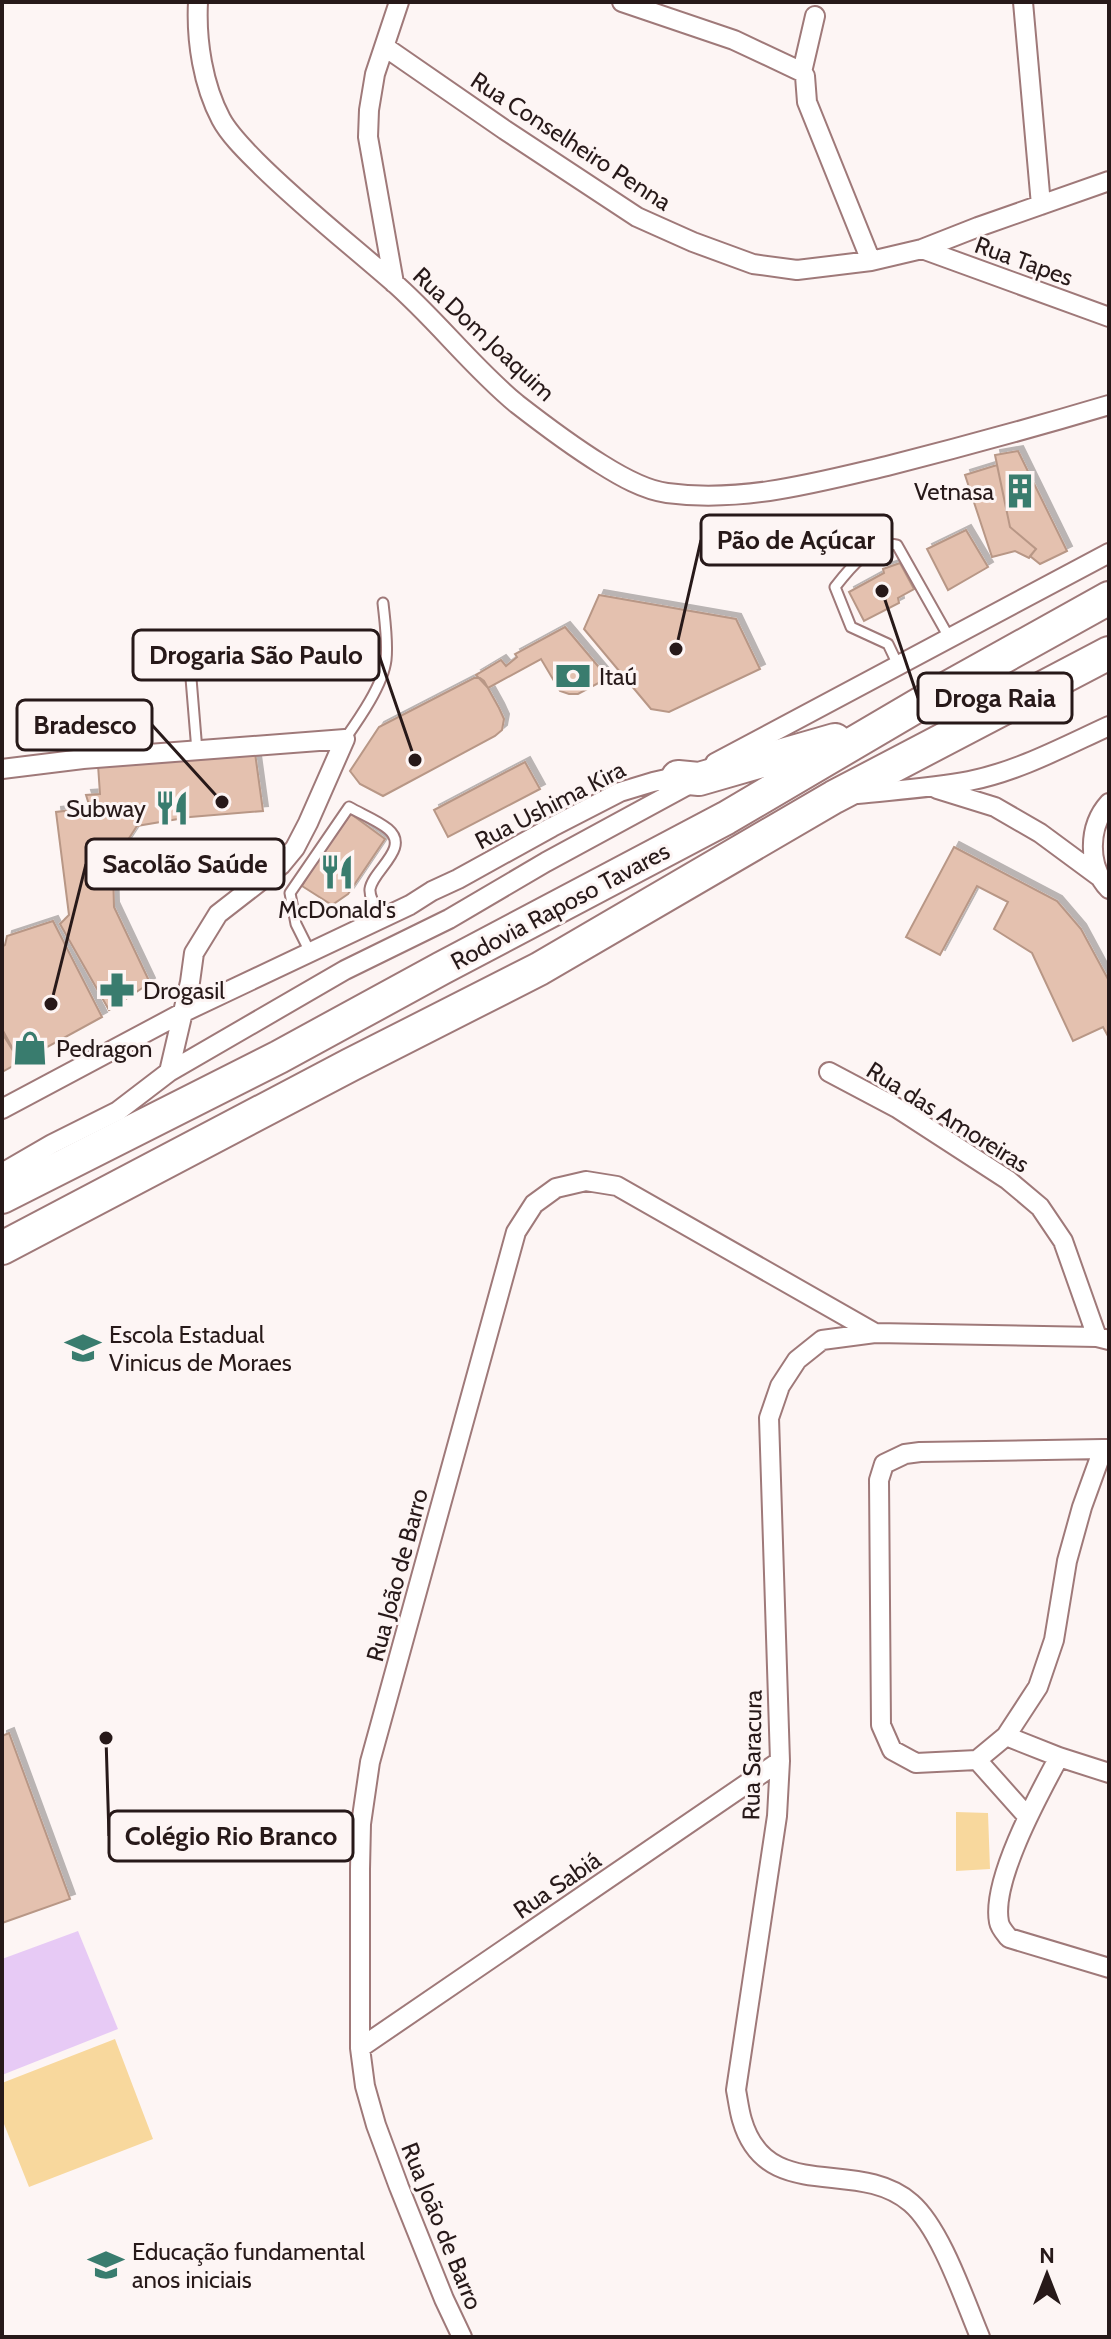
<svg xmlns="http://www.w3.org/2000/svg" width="1111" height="2339" font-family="Cabin,sans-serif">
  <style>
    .green { fill: #f8d89d }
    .water { fill: #e7caf5 }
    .building { fill: #e4c1af; stroke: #b89786; stroke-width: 2; filter: url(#shadow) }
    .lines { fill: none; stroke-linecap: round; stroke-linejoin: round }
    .lane-casing { stroke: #9f7979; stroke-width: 13 }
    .street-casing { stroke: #9f7979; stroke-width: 22 }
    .highway-casing { stroke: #9f7979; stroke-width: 36 }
    .lane { stroke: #fff; stroke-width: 9 }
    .street { stroke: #fff; stroke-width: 18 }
    .highway { stroke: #fff; stroke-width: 32 }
    .labels { text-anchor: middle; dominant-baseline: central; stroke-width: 6; stroke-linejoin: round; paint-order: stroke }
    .street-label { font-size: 24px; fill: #271919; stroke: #fdf5f4 }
    .poi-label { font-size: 24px; fill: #271919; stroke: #fdf5f4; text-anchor: start }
    .leader { fill: none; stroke: #271919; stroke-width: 3 }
    .callout-dot { fill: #271919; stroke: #fdf5f4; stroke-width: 3 }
    .callout { fill: #fdf5f4; stroke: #271919; stroke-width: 3 }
    .callout-label { font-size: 26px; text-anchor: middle; font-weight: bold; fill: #271919 }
  </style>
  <defs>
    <filter id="shadow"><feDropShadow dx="5" dy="-5" stdDeviation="0" flood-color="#0004"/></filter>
  </defs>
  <rect width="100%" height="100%" fill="#fdf5f4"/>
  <path class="green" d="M956 1812 988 1813 990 1869 956 1871Z
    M115 2039 153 2139 29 2187 2 2119V2083Z"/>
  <path class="water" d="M78 1931 118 2029 2 2075V1959Z"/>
  <path class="building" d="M1018 451 1067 551 1040 564 1030 556 1036 549 1010 527 995 455Z
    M997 465 1010 527 1036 549 1029 558 1015 551 992 557 965 475Z
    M966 530 988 567 948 590 927 549Z
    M900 563 914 589 898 598 899 603 864 621 849 592 884 573 883 569Z
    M599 595 736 619 760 669 669 712 651 709 584 629Z
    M565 627 608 678 578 694H569L560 691 541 659 488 688 476 675 501 660 506 666 517 657 515 654Z
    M474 678H480L484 681 499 708 504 719 502 730 495 736 383 796 360 784 350 771 379 727Z
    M255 753 263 811 190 817 137 826 124 846 113 871 114 907 150 983 109 1010 60 924 69 915 56 812 90 808 86 795 100 794 98 765Z
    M525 762 540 789 448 837 434 810Z
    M351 814 385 839 348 894 332 905 302 886 318 858Z
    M954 847 1057 901 1081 929 1109 981V1038L1103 1027 1073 1041 1032 953 994 929 1008 902 977 886 940 955 906 937Z
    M53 921 102 1017 20 1062 2 1029V947L5 945 7 936Z
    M2 1033 20 1062 2 1072Z
    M9 1733 70 1899 2 1923V1736Z"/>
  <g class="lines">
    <g class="lane-casing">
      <path id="lane" d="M188 642 197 751
        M898 665 888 644 851 627 835 587C849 569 873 539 897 545L950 639
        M345 739C359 719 383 685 386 660 388 642 385 622 383 603
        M310 952 296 924 290 893 349 807C361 814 377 820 388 829 411 848 373 870 370 889 369 899 378 910 382 918"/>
    </g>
    <g class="street-casing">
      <path id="street" d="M198 2C196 41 203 85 221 119 229 134 244 149 256 161 299 204 346 241 392 281 436 319 472 367 517 404 544 425 572 446 601 464 620 476 644 490 667 493 742 503 815 483 887 466 962 447 1035 427 1109 405
        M622 2 734 40 802 72 805 76 807 102 871 261
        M1023 2 1041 205
        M385 47 505 130 637 217 693 242 753 264 797 270 871 261 922 249 978 227 1109 181
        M802 72 815 16
        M922 249 1109 317
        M394 283 368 137 369 110 375 74 399 2
        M715 763 1109 553
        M2 769 83 759 345 739
        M937 789 995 807 1040 833 1101 878
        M857 794C895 790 932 788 969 781 1019 771 1063 747 1109 726
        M1109 803C1088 826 1087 866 1109 889
        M169 1072 345 970 449 919 546 862 697 780
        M829 1072 897 1108 1008 1180 1040 1207 1063 1241 1097 1337
        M2 1109 182 1013 410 905 432 891 458 879 552 827 620 792 653 782 684 775
        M2 1173 52 1144 118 1111 169 1072 190 982 194 953 218 914 281 865 295 848 308 823 345 739
        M1103 1449 1082 1507 1067 1561 1054 1640 1038 1687 1006 1736 977 1760 916 1763 892 1750 881 1725 879 1480 884 1464 905 1454 920 1452 1103 1449H1109
        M1006 1736 1059 1757 1109 1773
        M1059 1757C1039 1794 991 1881 999 1922 1000 1928 1005 1933 1009 1938L1109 1968
        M977 1760 1027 1816
        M360 2048 780 1761
        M462 2337 444 2299 399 2187 376 2125 365 2086 360 2048V1869L361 1824 370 1762 516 1232 534 1204 556 1188 586 1181 617 1186 875 1333
        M980 2337C964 2299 941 2229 911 2203 857 2156 767 2206 742 2120 739 2110 738 2100 736 2090L777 1816 780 1761 769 1418 780 1386 797 1360 822 1340 875 1333 1097 1337 1109 1340"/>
    </g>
    <g class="highway-casing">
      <path id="highway" d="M678 777 699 779 835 740
        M2 1197 279 1057 442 968 726 818 949 687 1109 598
        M2 1248 350 1065 539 969 834 797 1109 653"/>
    </g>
    <use href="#lane" class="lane"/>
    <use href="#street" class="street"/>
    <use href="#highway" class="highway"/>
  </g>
  <defs>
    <g id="building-bare" transform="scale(2.76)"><path d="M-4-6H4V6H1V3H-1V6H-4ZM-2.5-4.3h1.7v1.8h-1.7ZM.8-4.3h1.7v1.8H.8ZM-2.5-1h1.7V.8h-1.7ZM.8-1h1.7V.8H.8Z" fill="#397c6e" stroke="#fdf5f4" stroke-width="2.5" paint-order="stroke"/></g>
    <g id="bank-bare" transform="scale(2.76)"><path d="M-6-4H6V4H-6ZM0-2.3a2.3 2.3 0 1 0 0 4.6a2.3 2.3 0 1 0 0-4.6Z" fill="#397c6e" stroke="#fdf5f4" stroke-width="2.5" paint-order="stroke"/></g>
    <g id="restaurant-bare" transform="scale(2.76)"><path d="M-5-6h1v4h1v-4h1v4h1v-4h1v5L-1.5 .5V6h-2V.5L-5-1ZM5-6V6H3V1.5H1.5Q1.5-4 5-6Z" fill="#397c6e" stroke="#fdf5f4" stroke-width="2.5" paint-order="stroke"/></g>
    <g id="pharmacy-bare" transform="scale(2.76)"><path d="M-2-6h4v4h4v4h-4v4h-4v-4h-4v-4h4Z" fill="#397c6e" stroke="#fdf5f4" stroke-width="2.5" paint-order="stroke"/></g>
    <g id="shop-bare" transform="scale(2.76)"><path d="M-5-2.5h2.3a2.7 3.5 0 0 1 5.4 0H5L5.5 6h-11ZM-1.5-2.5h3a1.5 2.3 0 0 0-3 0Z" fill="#397c6e" stroke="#fdf5f4" stroke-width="2.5" paint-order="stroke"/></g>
    <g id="school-bare" transform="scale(2.76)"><path d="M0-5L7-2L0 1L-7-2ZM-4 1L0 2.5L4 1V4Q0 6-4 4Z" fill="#397c6e" stroke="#fdf5f4" stroke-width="2.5" paint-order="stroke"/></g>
  </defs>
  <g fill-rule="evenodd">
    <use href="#building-bare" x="1020" y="491"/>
    <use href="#bank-bare" x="573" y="676"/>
    <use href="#restaurant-bare" x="172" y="808"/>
    <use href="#restaurant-bare" x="337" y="872"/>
    <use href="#pharmacy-bare" x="117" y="990"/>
    <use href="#shop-bare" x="30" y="1048"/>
    <use href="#school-bare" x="83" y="1348"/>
    <use href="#school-bare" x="106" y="2265"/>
  </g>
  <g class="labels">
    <g class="street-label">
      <text transform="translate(571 141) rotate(33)">Rua Conselheiro Penna</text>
      <text transform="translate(1024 261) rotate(20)">Rua Tapes</text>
      <text transform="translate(484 334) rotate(43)">Rua Dom Joaquim</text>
      <text transform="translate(550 805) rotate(-27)">Rua Ushima Kira</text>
      <text transform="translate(560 906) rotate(-28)">Rodovia Raposo Tavares</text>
      <text transform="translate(948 1117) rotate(32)">Rua das Amoreiras</text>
      <text transform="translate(397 1575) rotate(-75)">Rua João de Barro</text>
      <text transform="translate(752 1755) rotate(-89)">Rua Saracura</text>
      <text transform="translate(557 1885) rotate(-34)">Rua Sabiá</text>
      <text transform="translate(442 2226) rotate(68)">Rua João de Barro</text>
    </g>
    <g class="poi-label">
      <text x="994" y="491" text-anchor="end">Vetnasa</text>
      <text x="599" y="676">Itaú</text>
      <text x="146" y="808" text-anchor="end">Subway</text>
      <text x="337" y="909" text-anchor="middle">McDonald's</text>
      <text x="143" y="990">Drogasil</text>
      <text x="56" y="1048">Pedragon</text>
      <text x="109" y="1334">Escola Estadual<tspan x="109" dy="28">Vinicus de Moraes</tspan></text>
      <text x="132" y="2251">Educação fundamental<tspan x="132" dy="28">anos iniciais</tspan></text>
    </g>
  </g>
  <path class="leader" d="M676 649L701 540M415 760L379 655M882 591L918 698M222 802L152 725M51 1004L86 864M106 1738L109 1836"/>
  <g class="callout-dot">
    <circle cx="676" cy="649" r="8"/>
    <circle cx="415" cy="760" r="8"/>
    <circle cx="882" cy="591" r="8"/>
    <circle cx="222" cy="802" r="8"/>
    <circle cx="51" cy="1004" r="8"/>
    <circle cx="106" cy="1738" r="8"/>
  </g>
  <g class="callout">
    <rect x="701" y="515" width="191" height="50" rx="8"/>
    <rect x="133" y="630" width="246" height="50" rx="8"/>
    <rect x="918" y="673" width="154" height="50" rx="8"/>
    <rect x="17" y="700" width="135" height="50" rx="8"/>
    <rect x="86" y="839" width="198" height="50" rx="8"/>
    <rect x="109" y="1811" width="244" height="50" rx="8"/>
  </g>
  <g class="callout-label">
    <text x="796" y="549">Pão de Açúcar</text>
    <text x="256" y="664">Drogaria São Paulo</text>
    <text x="995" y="707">Droga Raia</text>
    <text x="85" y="734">Bradesco</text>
    <text x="185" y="873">Sacolão Saúde</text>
    <text x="231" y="1845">Colégio Rio Branco</text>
  </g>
  <rect width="1111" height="2339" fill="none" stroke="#271919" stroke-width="8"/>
  <g transform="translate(1047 2275)" stroke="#fdf5f4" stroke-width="6" paint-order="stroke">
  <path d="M0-6L14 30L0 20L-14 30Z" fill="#271919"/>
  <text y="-12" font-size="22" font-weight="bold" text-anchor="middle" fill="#271919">N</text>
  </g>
</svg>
